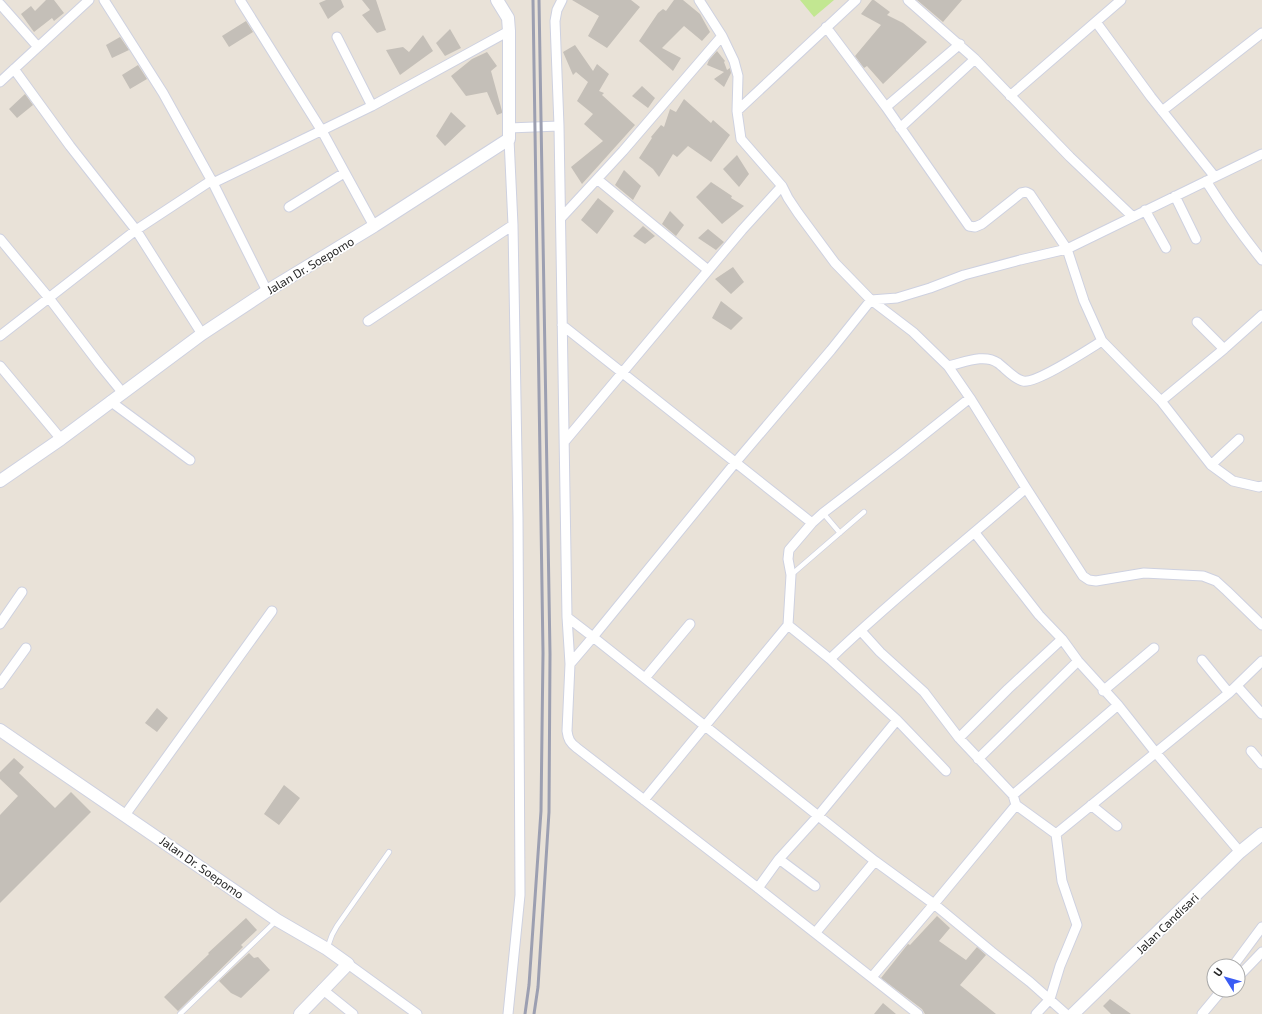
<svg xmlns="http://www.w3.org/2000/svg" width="1262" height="1014" font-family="'Exo 2',sans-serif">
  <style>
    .pitch { fill: #c2e791 }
    .building { fill: #c4bfb8 }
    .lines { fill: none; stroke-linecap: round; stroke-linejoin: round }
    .service-casing { stroke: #ced1e0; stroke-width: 6 }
    .minor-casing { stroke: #ced1e0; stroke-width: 11 }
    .tertiary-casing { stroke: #ced1e0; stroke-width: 14 }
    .service { stroke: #fff; stroke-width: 4.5 }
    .minor { stroke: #fff; stroke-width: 9 }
    .tertiary { stroke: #fff; stroke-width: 12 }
    .rail { stroke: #9c9fb1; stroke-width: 3 }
    .labels { text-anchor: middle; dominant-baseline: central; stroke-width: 3.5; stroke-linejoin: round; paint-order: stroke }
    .street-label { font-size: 12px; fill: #272727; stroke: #fff }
  </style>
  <rect width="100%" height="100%" fill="#e9e2d8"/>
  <path class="pitch" d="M800 0H834L814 17Z"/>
  <path class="building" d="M46 0H54L64 13 54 21 52 18 34 32 21 14 31 6 35 11Z
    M326 0H341L344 7 328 19 319 3Z
    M362 0H376L386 30 377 33 362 15 370 10Z
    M572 0H631L640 7 607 48 588 36 599 16Z
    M674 0H683L700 14 710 32 702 41 684 26 662 48 681 58 673 71 639 41 658 13 663 9 666 11Z
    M872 0H874L890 12 887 15 903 23 927 42 883 84 867 66 864 68 855 56 881 25 861 14Z
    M917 0H962L943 22Z
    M246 21 253 32 229 47 222 36Z
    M450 29 461 48 445 56 436 43Z
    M423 35 433 51 400 75 386 50 403 47 409 52Z
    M120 37 129 50 112 58 106 45Z
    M575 45 593 71 597 64 609 74 599 91 604 93 602 95 635 125 582 184 571 167 603 141 584 124 593 114 577 101 588 82 576 72 573 75 563 52Z
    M717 51 725 61 724 62 727 70 730 68 731 73 724 87 714 79 724 72 707 65 709 60Z
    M487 52 497 66 491 71 502 111V113L497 115 487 92 466 96 451 76 472 59Z
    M138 65 147 79 130 89 122 75Z
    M642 86 655 98 648 108 632 96Z
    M25 94 33 105 17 118 9 109Z
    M684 99 711 123 713 120 730 135 711 162 688 146 677 157 673 154 659 177 653 169 639 158 652 138 651 137 661 125 664 127 670 109 676 112Z
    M451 112 466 126 445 146 436 136Z
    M737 155 749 174 739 187 723 169Z
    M624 170 641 186 633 200 615 185Z
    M711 182 732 196 731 198 744 206 722 224 696 197Z
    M598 198 614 211 597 234 581 220Z
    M670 211 684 225 676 236 662 224Z
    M643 226 655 236 645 244 633 236Z
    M708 229 724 242 716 250 698 238Z
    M733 267 744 282 731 294 715 279Z
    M721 301 743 318 731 330 712 318Z
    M157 708 168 718 157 732 145 723Z
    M14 758 24 767 19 773 55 808 71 792 91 812 0 903V815L18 796 0 779V772Z
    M284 785 300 798 279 825 264 814Z
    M937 916 950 928 939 941 966 960 977 947 986 955 960 985 996 1014H925L922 1009 881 978 908 944 910 945Z
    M246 918 257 930 241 945 243 947 178 1011 164 997 209 954 208 953Z
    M249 953 254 958 258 957 270 970 241 998 231 993 219 981Z
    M1110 999 1131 1014H1111L1103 1006Z
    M883 1003 896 1014H874Z"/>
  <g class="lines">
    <g class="service-casing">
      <path id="service" d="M823 513 840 533
        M791 575 864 512
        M327 949 332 935 337 926 389 852
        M180 1014 276 921"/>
    </g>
    <g class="minor-casing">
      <path id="minor" d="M104 0 163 93 213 183 267 291
        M240 0 322 131 374 226
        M562 0 557 10 555 21 559 126 567 617 570 664 567 731C568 739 570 743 577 748L758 888 918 1014
        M699 0 722 36 734 61 738 76 737 111 741 139 782 186 788 198 798 213 835 263 871 300 913 332 948 366 970 398 1026 488 1083 576 1089 580 1096 581 1144 573 1203 576 1216 581 1227 591 1262 625
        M908 0 975 59 1070 157 1133 217
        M0 4 38 47
        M1096 22 1151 97 1215 177
        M826 27 886 107 969 226 975 227 982 224 1021 193 1026 192 1030 194 1067 249 1084 301 1102 341 1161 401 1211 465 1233 481 1259 487 1262 486
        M337 37 372 106
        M14 69 70 146 136 230 202 334
        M0 82 89 0
        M1010 96 1121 0
        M886 107 960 44
        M737 111 856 0
        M1162 111 1262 33
        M509 128 559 126
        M900 128 975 59
        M597 179 708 270
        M1206 181C1223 208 1241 234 1262 260
        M213 183 372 106 509 31
        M1175 196 1196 239
        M289 207 344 173
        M1145 210 1166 248
        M561 218 623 151 722 36
        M0 239 49 298 100 365 122 392
        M368 321 513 225
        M1197 322 1224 349
        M562 325 812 523
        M0 336 136 230 212 180
        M0 366 61 439
        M948 366C963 363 984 353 998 363 1006 369 1014 379 1023 381 1036 384 1089 349 1102 341
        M110 401 190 460
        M1161 401 1224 349 1262 315
        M565 441 742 230 782 186
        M1211 465 1239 439
        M975 533 1039 615 1062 639 1078 661 1118 705 1156 753 1240 852
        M567 617 593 637 570 664
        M0 624 22 592
        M788 625 830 659C892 599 961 545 1026 488
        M861 631 880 652 924 692 959 738 1013 795 1016 805 1056 834 1062 881 1077 925 1060 966 1050 999 1036 1014
        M830 659 897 720 946 771
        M1202 660 1229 693
        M645 678 690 624
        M0 684 26 648
        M1237 686 1262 714
        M1103 691 1154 648
        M959 738 1008 689 1062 639
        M1251 751 1262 764
        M978 759 1078 661
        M1013 795 1118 705
        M644 800 788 625 791 575 788 559 789 550 812 523 823 513 901 453 970 398
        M1091 805 1117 826
        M125 815 272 611
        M1056 834 1229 693 1262 661
        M779 859 815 886
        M758 888 779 859 818 816 897 720
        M816 932 875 861
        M348 964 417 1014
        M1233 966 1262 927
        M872 977 934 904 1016 805
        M1238 977 1262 952
        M322 989 353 1014
        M508 1014 520 895 518 517 513 225 509 139
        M1066 1014 1030 982 992 952 934 904 875 861 593 637 735 463 831 350 871 300 897 298 930 288 964 275 1020 260 1067 249 1262 154
        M1202 1014 1222 990"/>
    </g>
    <g class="tertiary-casing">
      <path id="tertiary" d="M0 481 61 439 202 334 267 291 374 226 509 139V31L508 18 497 0
        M0 730 277 920 327 949 348 964 300 1014
        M1073 1014 1240 852 1262 834"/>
    </g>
    <use href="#service" class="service"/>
    <use href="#minor" class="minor"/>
    <use href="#tertiary" class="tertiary"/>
    <path class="rail" d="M525 1014 529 985 541 811 543 653 533 0
      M534 1014 538 987 549 812 550 654 539 0"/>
  </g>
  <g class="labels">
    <g class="street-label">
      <text transform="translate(310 265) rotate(-31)">Jalan Dr. Soepomo</text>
      <text transform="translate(202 867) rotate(35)">Jalan Dr. Soepomo</text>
      <text transform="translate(1167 923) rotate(-44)">Jalan Candisari</text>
    </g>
  </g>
  <g transform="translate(1226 978) rotate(307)"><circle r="19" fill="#ffffff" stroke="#a9a9a9"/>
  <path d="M0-3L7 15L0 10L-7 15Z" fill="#3a5cf4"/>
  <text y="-6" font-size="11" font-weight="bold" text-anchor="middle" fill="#272727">U</text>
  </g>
</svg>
